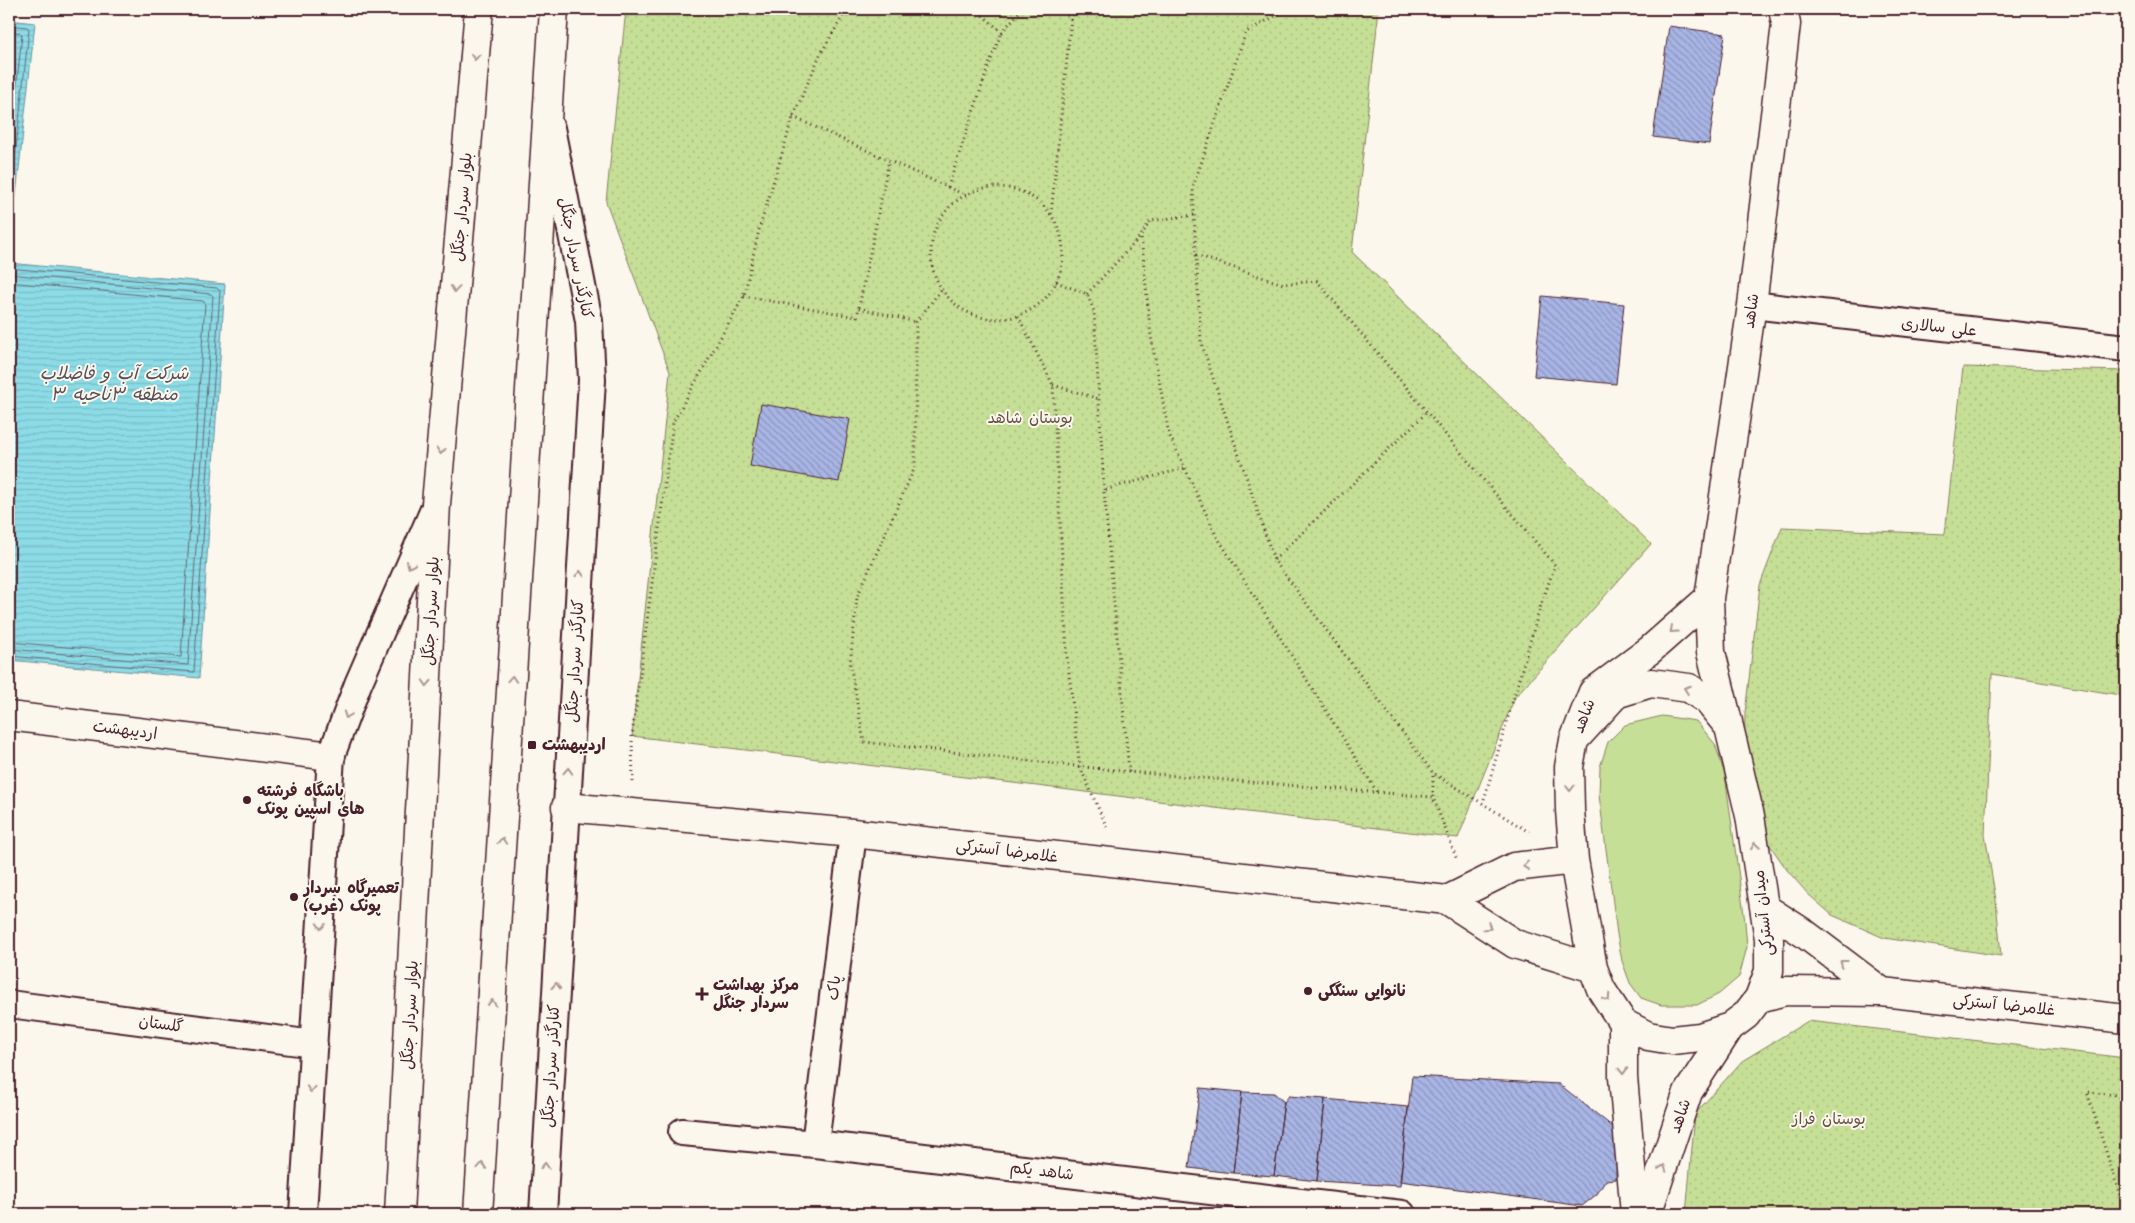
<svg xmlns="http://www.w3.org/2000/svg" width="2135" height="1223" font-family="'Architects Daughter','Playpen Sans Arabic',sans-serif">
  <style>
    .grass { fill: #c6df96; stroke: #887f60 }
    .park { fill: url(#park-dots); stroke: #887f60 }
    .water { fill: url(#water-rules); stroke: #72909c }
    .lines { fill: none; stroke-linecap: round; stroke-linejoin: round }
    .shore { stroke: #646b76; stroke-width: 1 }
    .building { fill: url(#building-back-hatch); stroke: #4a1f2b }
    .minor-casing { stroke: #4a1f2b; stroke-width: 30 }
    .tertiary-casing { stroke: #4a1f2b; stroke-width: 31 }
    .secondary-casing { stroke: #4a1f2b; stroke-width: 31 }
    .path { stroke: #4a1f2b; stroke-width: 3; stroke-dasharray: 1 4; stroke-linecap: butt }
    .minor { stroke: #fbf7ec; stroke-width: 26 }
    .tertiary { stroke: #fbf7ec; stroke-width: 28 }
    .secondary { stroke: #fbf7ec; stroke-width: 28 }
    .oneway { stroke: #ab9695 }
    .poi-dot { fill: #4a1f2b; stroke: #fbf7ec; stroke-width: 2 }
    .labels { text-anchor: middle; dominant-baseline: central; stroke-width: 4; stroke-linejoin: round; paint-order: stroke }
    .street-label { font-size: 16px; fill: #4a1f2b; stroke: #fbf7ec }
    .park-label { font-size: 16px; fill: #694f46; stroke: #fbf7ec }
    .poi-label { font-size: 16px; font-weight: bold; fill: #4a1f2b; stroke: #fbf7ec; text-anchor: start }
    .water-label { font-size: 18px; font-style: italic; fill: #5a4e5a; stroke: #fbf7ec }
  </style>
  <defs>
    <pattern id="park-dots" width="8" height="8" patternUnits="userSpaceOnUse" patternTransform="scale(1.25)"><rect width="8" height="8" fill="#c6df96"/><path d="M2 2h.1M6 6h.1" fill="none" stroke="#acbf81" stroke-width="1.8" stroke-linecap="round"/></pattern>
    <pattern id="water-rules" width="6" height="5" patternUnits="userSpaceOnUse" patternTransform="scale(1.25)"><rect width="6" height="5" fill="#8cdce7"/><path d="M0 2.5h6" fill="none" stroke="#7abcc6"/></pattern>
    <pattern id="building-back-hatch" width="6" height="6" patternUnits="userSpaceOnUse" patternTransform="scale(1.25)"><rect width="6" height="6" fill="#a8b5e5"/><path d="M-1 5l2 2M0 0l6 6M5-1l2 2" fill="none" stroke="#8b93ba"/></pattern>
  </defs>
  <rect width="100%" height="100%" fill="#fbf7ec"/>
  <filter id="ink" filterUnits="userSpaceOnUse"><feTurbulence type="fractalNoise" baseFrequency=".02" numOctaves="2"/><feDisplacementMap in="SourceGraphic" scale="10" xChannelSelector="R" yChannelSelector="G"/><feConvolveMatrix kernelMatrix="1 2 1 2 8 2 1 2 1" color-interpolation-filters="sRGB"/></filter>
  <g filter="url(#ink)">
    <path class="grass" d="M1662 716 1696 721 1715 744 1725 775 1745 922 1747 947 1739 977 1719 994 1697 1005H1661L1641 998 1630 983 1622 961 1617 934 1599 795 1600 767 1608 742 1625 725Z"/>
    <path class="park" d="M626 9H1379L1352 252 1651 544 1515 697 1458 838 632 736 670 372 606 202Z
      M1963 367 2126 371V696L1992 674 1985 835 1996 900 2001 956 1884 938 1832 915 1808 894 1787 870 1767 841 1744 757 1745 713 1760 585 1782 527 1945 534Z
      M1808 1021 2126 1058V1214H1686L1695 1114 1742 1061Z"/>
    <path class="water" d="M9 20 35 23 9 259Z
      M9 263 225 284 199 678 9 660Z"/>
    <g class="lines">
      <path class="shore" d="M9 25 27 27 29 29 9 213
        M9 31 20 33 22 35 9 155
        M9 39 14 42 9 86
        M9 268 217 288 220 291 194 672 9 656
        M9 274 211 294 213 296 188 665 9 649
        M9 282 203 301 205 303 181 657 9 642"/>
    </g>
    <path class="building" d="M1669 26 1725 34 1709 144 1653 137Z
      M1542 296 1624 304 1616 384 1534 376Z
      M761 404 850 419 839 482 750 466Z
      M1412 1076 1559 1084 1618 1131 1616 1179 1606 1180 1597 1194 1582 1206 1400 1181Z
      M1200 1088 1242 1092 1233 1173 1189 1168Z
      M1242 1092 1274 1093 1284 1102 1274 1176 1233 1173Z
      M1289 1096 1325 1099 1317 1181 1274 1176 1284 1102Z
      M1325 1099 1408 1107 1400 1186 1317 1181Z"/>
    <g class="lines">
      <g class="minor-casing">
        <path id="minor" d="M1752 305 2126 348
          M9 1004 314 1044
          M682 1132 815 1144 1402 1214
          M815 1144 853 833
          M303 1214 331 756 358 684 435 507
          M543 1214 592 380 589 321 551 128"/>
      </g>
      <g class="tertiary-casing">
        <path id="tertiary" d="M9 716 331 756
          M1728 722 1711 652 1709 598 1752 305 1786 24 1783 9
          M1574 740 1616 694 1651 683 1689 688 1707 700 1729 727 1750 816 1769 939V971L1759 998 1746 1015 1730 1027 1700 1037 1672 1040 1648 1036 1623 1023 1601 989 1593 968 1574 860 1570 810 1569 767 1574 740 1593 692 1650 650 1709 598
          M566 807 853 833 1447 900 1515 944 1593 968
          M1447 900 1514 867 1574 860
          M1765 908 1805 934 1882 992
          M1759 998 1785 991 1882 992 2126 1019
          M1623 1023V1077L1635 1214
          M1647 1214 1688 1092 1730 1027"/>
      </g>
      <g class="secondary-casing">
        <path id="secondary" d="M399 1214 436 504 479 9
          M478 1214 554 9"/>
      </g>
      <path class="path" d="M975 9 1002 32 1022 9
        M1059 9 1071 18
        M1288 9 1246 32 1193 187 1196 255 1201 342 1274 560 1433 773 1529 832
        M793 117 965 195
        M931 253a66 66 0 1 1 132 0a66 66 0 1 1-132 0Z
        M948 187 990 62 1002 32
        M1051 214 1071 18 1078 9
        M1194 215 1150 221 1141 236 1151 337 1169 434 1216 535 1377 792
        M1196 255 1283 284 1317 281 1555 565 1539 611 1483 803
        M1056 282 1087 294 1094 311 1104 490
        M941 290 916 322 915 467 857 597 850 664 864 742 1129 772 1433 797 1457 860
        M1087 294 1141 236
        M744 296 857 317 889 160
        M859 308 916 322
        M1018 316 1053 385 1067 657 1080 767 1108 830
        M1053 385 1099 399
        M1274 560 1427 412
        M1129 772 1104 490 1185 468
        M633 782 632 736 673 422 744 296 759 230 793 117 820 55 847 9
        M1433 797V774
        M2126 1214 2087 1092 2126 1096"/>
      <use href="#minor" class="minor"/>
      <use href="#tertiary" class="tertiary"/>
      <use href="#secondary" class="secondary"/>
    </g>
    <defs><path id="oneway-chevron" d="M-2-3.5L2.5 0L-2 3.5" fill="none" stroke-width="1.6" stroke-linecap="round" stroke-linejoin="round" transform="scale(1.25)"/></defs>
    <g class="oneway">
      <use href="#oneway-chevron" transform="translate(475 57) rotate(95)"/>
      <use href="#oneway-chevron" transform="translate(455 289) rotate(95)"/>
      <use href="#oneway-chevron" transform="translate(441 451) rotate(95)"/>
      <use href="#oneway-chevron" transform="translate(410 565) rotate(113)"/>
      <use href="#oneway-chevron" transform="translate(580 574) rotate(-87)"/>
      <use href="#oneway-chevron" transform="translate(1673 630) rotate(138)"/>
      <use href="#oneway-chevron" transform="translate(512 679) rotate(-86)"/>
      <use href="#oneway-chevron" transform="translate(427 683) rotate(93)"/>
      <use href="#oneway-chevron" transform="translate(1687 689) rotate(-160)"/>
      <use href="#oneway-chevron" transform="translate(347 715) rotate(111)"/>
      <use href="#oneway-chevron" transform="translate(568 771) rotate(-87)"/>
      <use href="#oneway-chevron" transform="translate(1570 788) rotate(90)"/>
      <use href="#oneway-chevron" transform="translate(502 841) rotate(-86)"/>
      <use href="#oneway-chevron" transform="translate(1755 846) rotate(-99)"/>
      <use href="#oneway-chevron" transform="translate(1526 866) rotate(173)"/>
      <use href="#oneway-chevron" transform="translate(321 926) rotate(94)"/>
      <use href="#oneway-chevron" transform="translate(1488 927) rotate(33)"/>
      <use href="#oneway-chevron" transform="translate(1843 963) rotate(-143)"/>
      <use href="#oneway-chevron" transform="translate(556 986) rotate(-87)"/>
      <use href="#oneway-chevron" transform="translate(1607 998) rotate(56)"/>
      <use href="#oneway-chevron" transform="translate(492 1003) rotate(-86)"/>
      <use href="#oneway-chevron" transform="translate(1623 1071) rotate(89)"/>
      <use href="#oneway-chevron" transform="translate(311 1089) rotate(94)"/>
      <use href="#oneway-chevron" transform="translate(482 1166) rotate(-86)"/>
      <use href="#oneway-chevron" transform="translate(545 1166) rotate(-87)"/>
      <use href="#oneway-chevron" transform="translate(1663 1168) rotate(-71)"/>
    </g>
  </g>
  <g class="poi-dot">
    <rect x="527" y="740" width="10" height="10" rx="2.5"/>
    <circle cx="247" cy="800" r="5"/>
    <circle cx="294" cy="897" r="5"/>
    <circle cx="1308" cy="991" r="5"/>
    <path d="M699.5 986.5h5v5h5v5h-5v5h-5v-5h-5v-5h5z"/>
  </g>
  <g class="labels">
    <g class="street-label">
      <text transform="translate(462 207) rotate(-85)">بلوار سردار جنگل</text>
      <text transform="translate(576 258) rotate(79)">کنارگذر سردار جنگل</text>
      <text transform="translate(1751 311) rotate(-82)">شاهد</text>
      <text transform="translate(1939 327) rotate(6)">علی سالاری</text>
      <text transform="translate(431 611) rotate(-87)">بلوار سردار جنگل</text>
      <text transform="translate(575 661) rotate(-87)">کنارگذر سردار جنگل</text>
      <text transform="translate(1584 716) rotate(-69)">شاهد</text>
      <text transform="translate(125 730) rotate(7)">اردیبهشت</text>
      <text transform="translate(1007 851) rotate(7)">غلامرضا آسترکی</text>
      <text transform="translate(1763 913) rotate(-96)">میدان آسترکی</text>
      <text transform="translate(834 988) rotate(-83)">پاک</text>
      <text transform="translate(2004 1005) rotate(6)">غلامرضا آسترکی</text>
      <text transform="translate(410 1015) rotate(-87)">بلوار سردار جنگل</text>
      <text transform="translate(161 1024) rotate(8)">گلستان</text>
      <text transform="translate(551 1066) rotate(-87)">کنارگذر سردار جنگل</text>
      <text transform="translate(1680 1116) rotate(-71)">شاهد</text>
      <text transform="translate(1042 1171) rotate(7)">شاهد یکم</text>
    </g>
    <g class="park-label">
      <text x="1030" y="418">بوستان شاهد</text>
      <text x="1829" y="1119">بوستان فراز</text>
    </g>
    <g class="poi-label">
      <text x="542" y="745">اردیبهشت</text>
      <text x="257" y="791">باشگاه فرشته<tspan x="257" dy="18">های اسپین پونک</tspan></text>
      <text x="304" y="888">تعمیرگاه سردار<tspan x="304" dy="18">پونک (غرب)</tspan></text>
      <text x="713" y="985">مرکز بهداشت<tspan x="713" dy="18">سردار جنگل</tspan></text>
      <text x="1318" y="991">نانوایی سنگکی</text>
    </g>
    <g class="water-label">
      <text x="114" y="373">شرکت آب و فاضلاب<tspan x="114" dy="21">منطقه ۳ناحیه ۳</tspan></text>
    </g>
  </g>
  <rect width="2135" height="1223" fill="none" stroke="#fbf7ec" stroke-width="30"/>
  <rect x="15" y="15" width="2105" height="1193" fill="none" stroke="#4a1f2b" stroke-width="2" filter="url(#ink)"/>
</svg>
